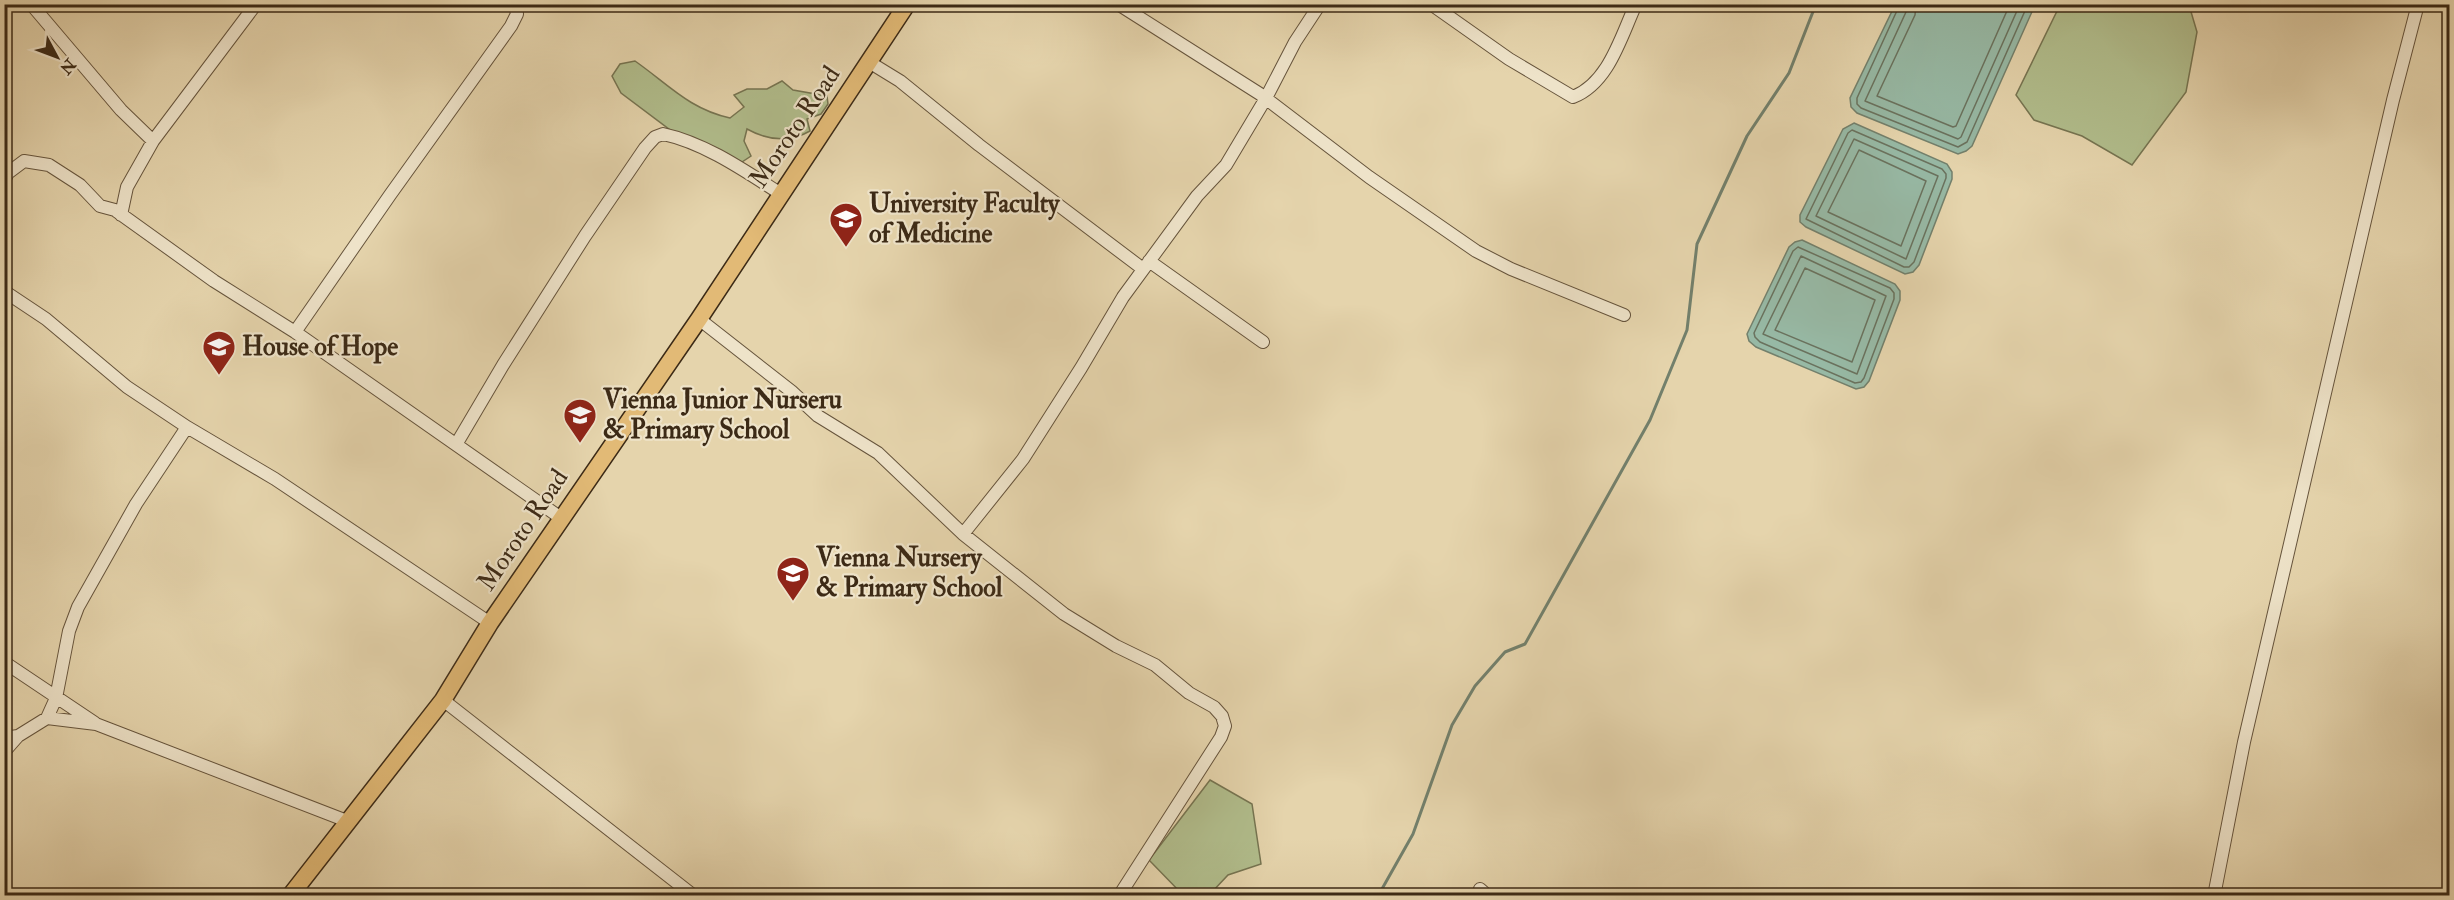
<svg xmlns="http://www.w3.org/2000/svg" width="2454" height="900" font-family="'IM FELL Double Pica',serif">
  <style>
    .green { fill: #b1bd8c; stroke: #767451; stroke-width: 1.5 }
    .water { fill: #97b9a5; stroke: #73806c; stroke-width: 1.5 }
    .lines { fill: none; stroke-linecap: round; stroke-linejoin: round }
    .shore { stroke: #6a725e; stroke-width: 1.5 }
    .stream { stroke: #73806c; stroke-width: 3 }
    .minor-casing { stroke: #66543c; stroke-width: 14 }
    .major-casing { stroke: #3c2a16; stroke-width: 19 }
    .minor { stroke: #eee3c9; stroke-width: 12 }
    .major { stroke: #e2ba76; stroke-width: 16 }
    .labels { text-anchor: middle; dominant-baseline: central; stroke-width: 4.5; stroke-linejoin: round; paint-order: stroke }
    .street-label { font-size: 26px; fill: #3c2a16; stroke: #eee3c9 }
    .poi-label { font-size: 26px; font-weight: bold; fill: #3c2a16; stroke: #eee3c9; text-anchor: start }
  </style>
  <rect width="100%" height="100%" fill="#e5d4ac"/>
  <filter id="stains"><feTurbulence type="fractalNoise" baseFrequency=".00333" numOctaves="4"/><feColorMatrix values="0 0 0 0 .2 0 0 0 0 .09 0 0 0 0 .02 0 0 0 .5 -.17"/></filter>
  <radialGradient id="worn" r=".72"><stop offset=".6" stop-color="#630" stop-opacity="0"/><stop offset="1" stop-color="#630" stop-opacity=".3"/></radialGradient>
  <path class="green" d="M2060 5H2189L2197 32 2186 92 2132 165 2082 136 2034 120 2016 95Z
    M635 61C668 84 689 109 730 118L744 107 734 95 747 89H767L782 81 793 90 827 96 828 104 821 114 807 119 810 131C789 143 767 140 747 129L744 141 751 156 742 162 709 151 673 132 621 93 612 76 620 64Z
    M1210 780 1252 804 1261 864 1228 875 1212 892 1183 895 1149 860Z"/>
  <path class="water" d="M1895 5H2035L1972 146 1966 151 1958 154 1857 113 1851 107 1850 98Z
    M1854 123 1947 164 1952 172V179L1919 265 1913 272 1905 274 1806 227 1800 222V215L1843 129Z
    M1802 240 1895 284 1900 291V300L1869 381 1864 387 1856 389 1756 347 1749 341 1747 334 1789 247 1795 242Z"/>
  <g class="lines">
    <path class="shore" d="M1900 4 1857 98V104L1861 108 1958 147 1967 142 2028 4
      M1907 4 1906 12 1865 101 1958 139 1961 137 2020 4
      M1916 4 1915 15 1877 96 1953 127 1956 126 2010 4
      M1852 130 1942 169 1946 174V178L1914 262 1909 267H1904L1806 219 1848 133Z
      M1854 139 1938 176 1906 259 1816 216Z
      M1859 150 1926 181 1901 246 1828 212Z
      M1798 247 1890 288 1894 293V299L1864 378 1861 382 1855 383 1760 342 1755 337 1754 333 1793 251Z
      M1801 256 1886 296 1857 374 1763 334Z
      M1805 268 1875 300 1852 362 1775 330Z"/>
    <path class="stream" d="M1378 896 1413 834 1452 725 1475 686 1505 652 1525 644 1650 420 1687 330 1697 244 1747 136 1789 73 1816 4"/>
    <g class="minor-casing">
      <path id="minor" d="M31 4 121 110 153 141
        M515 4 517 14 511 26 390 195 295 332 561 518
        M1118 4 1260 94 1369 177 1476 251 1511 269 1624 315
        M1431 4 1509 59 1573 97C1609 83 1621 36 1636 4
        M869 62 900 81 979 145 1143 269
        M4 180 8 173 24 161 49 165 80 185 100 206 115 210 214 281 295 332
        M121 215 127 187 153 141 256 4
        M1149 261 1263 342
        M4 291 46 319 127 387 187 427 275 479 490 623
        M699 319 791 391 818 416 878 453 963 534 1064 614 1116 646 1155 665 1189 693 1214 707 1222 716 1225 726 1221 737 1119 896
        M457 443 503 365 585 236 645 148 655 137 663 134C705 143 745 171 781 194
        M963 534 1023 459 1081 368 1123 297 1197 196 1226 165 1266 98 1295 42 1320 4
        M4 662 95 723
        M443 700 694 896
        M47 718 56 698 69 631 78 607 136 504 187 427
        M4 738 18 736 47 718 96 724 347 821
        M4 752 18 736
        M1480 889 1488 896
        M2214 896 2244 742 2393 100 2418 4"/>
    </g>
    <g class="major-casing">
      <path id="major" d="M290 896 443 700 490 623 699 319 907 4"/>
    </g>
    <use href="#minor" class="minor"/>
    <use href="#major" class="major"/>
  </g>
  <defs>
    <g id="university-pin" transform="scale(1.725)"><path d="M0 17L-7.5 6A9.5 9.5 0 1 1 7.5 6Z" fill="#8f2418" stroke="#eee3c9"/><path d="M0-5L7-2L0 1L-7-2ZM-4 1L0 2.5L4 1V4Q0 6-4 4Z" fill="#fff"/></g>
    <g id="school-pin" transform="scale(1.725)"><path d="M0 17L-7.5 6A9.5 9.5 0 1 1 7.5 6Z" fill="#8f2418" stroke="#eee3c9"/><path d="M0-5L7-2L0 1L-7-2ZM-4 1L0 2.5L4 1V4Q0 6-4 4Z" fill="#fff"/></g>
  </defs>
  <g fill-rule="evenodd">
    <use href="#university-pin" x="846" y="219"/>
    <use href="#school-pin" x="219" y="347"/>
    <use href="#school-pin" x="580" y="415"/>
    <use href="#school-pin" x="793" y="573"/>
  </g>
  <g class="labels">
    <g class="street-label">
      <text transform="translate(795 127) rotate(-56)">Moroto Road</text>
      <text transform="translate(523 530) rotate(-56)">Moroto Road</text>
    </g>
    <g class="poi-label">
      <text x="869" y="204">University Faculty<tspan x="869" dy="30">of Medicine</tspan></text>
      <text x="242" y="347">House of Hope</text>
      <text x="603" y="400">Vienna Junior Nurseru<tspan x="603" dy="30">&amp; Primary School</tspan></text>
      <text x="816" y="558">Vienna Nursery<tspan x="816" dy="30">&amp; Primary School</tspan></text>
    </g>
  </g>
  <rect width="2454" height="900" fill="none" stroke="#e5d4ac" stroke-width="24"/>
  <rect x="6" y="6" width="2442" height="888" fill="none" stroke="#3c2a16" stroke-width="3"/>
  <rect x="12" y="12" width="2430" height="876" fill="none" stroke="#3c2a16" stroke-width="1.5"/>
  <g transform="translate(57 57) rotate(131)" stroke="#eee3c9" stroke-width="4.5" paint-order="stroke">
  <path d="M0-4.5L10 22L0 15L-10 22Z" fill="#3c2a16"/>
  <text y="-9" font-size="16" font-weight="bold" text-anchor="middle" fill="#3c2a16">N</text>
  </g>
  <rect width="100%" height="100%" filter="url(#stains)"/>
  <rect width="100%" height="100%" fill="url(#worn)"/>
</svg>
